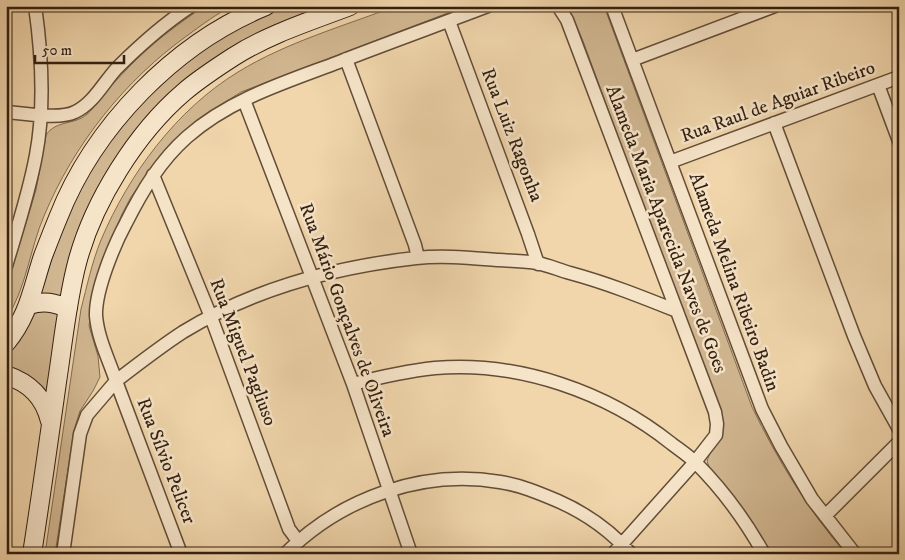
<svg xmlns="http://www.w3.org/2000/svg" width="905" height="560" font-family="'IM FELL DW Pica',serif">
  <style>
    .green { fill: #d1b791; stroke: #826b50 }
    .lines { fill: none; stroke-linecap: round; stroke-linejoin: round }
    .minor-casing { stroke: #624d37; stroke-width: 15 }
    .secondary-casing { stroke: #321f10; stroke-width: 20 }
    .minor { stroke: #f6e4c9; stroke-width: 12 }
    .secondary { stroke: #f6e4c9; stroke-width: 18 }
    .labels { text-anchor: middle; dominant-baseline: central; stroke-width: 5; stroke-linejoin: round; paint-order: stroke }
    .street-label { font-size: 19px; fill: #321f10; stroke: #f6e4c9 }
  </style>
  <rect width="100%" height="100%" fill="#f1d6ac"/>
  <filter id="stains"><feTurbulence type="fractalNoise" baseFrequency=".004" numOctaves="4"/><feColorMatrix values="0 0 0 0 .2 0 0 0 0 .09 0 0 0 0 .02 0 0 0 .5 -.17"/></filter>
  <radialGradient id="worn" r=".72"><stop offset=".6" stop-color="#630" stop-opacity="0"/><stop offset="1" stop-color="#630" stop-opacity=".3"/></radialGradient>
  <path class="green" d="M205 6H233C216 14 203 24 188 35 125 80 74 144 44 216 30 248 26 290 6 319V289L36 190 46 135C56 120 74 125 86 115 93 110 96 103 101 97 109 87 119 78 127 69 150 45 177 24 205 6Z
    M282 6H333L157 113 65 279 46 395 6 369V354L20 337C33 304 46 271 59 238 65 223 70 206 78 192 123 107 194 44 282 6Z
    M396 6H466L241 92 205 115 186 130 157 160 131 197 122 214 105 254 95 286 89 326 98 356 100 377 93 391 80 411 74 430 55 554H45L81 309C87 286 92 262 101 240 129 174 176 110 238 72 287 42 344 26 396 6Z
    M568 6H604L752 407C777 459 808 510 846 554H770L711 472 707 461 711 450 716 404 583 41Z"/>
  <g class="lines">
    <g class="minor-casing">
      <path id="minor" d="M558 6 567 20 715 412 717 424 716 435 695 462 613 554
        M612 6 762 409 781 446 812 499 855 554
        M449 21 528 234 538 264
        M346 59 415 245 418 258
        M632 60 775 6
        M878 85 899 141
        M244 100 353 384 411 554
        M6 112C24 113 59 120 75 112 93 104 104 82 117 68 139 46 165 23 191 6
        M774 123 854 336 875 386 899 429
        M670 162 899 77
        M153 175 211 317 289 529 298 541
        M6 266C17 229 29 193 36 155 45 107 42 55 35 6
        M353 384C380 377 407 371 435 368 519 361 607 392 672 444 680 450 689 456 696 463 723 490 745 520 764 554
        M825 516 899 442
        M63 554 80 434 87 415 116 381C109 360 98 339 96 316 95 291 114 245 126 223 142 191 160 161 187 137 230 99 286 82 339 62 388 43 438 25 488 6
        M181 554 116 381C138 364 160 347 183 332 253 289 335 267 416 258 444 255 472 258 499 260 512 261 525 261 537 263 548 265 559 270 570 273 607 283 642 297 677 311
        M285 554C341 498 422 469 500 482 520 485 539 493 558 501 585 513 611 531 631 554"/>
    </g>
    <g class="secondary-casing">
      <path id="secondary" d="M29 305C44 300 54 303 68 308
        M6 343C29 315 32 289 43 256 48 243 53 230 58 218 94 126 175 43 266 6
        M6 375C30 383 44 397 50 421
        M32 554C41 496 49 439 57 382 63 343 67 301 77 263 93 202 136 133 184 92 199 79 216 68 233 57 269 34 311 21 350 6"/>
    </g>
    <use href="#minor" class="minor"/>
    <use href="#secondary" class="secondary"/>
  </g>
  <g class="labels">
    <g class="street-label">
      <text transform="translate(778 102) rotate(-20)">Rua Raul de Aguiar Ribeiro</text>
      <text transform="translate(512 135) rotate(69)">Rua Luiz Ragonha</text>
      <text transform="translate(666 229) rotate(69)">Alameda Maria Aparecida Naves de Goes</text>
      <text transform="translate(734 282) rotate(70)">Alameda Melina Ribeiro Badin</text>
      <text transform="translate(347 320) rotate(70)">Rua Mário Gonçalves de Oliveira</text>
      <text transform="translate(243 352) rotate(69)">Rua Miguel Pagliuso</text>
      <text transform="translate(166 461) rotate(69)">Rua Sílvio Pelicer</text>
    </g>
  </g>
  <rect width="905" height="560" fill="none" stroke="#f1d6ac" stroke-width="25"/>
  <rect x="8" y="8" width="890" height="545" fill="none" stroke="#321f10" stroke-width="2.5"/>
  <rect x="12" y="12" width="880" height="535" fill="none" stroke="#321f10"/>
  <path d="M35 55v8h89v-8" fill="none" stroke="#321f10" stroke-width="2.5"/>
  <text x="42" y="55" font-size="15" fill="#321f10" stroke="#f6e4c9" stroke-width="4" paint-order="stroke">50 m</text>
  <rect width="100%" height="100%" filter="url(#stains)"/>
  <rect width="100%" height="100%" fill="url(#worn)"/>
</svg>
